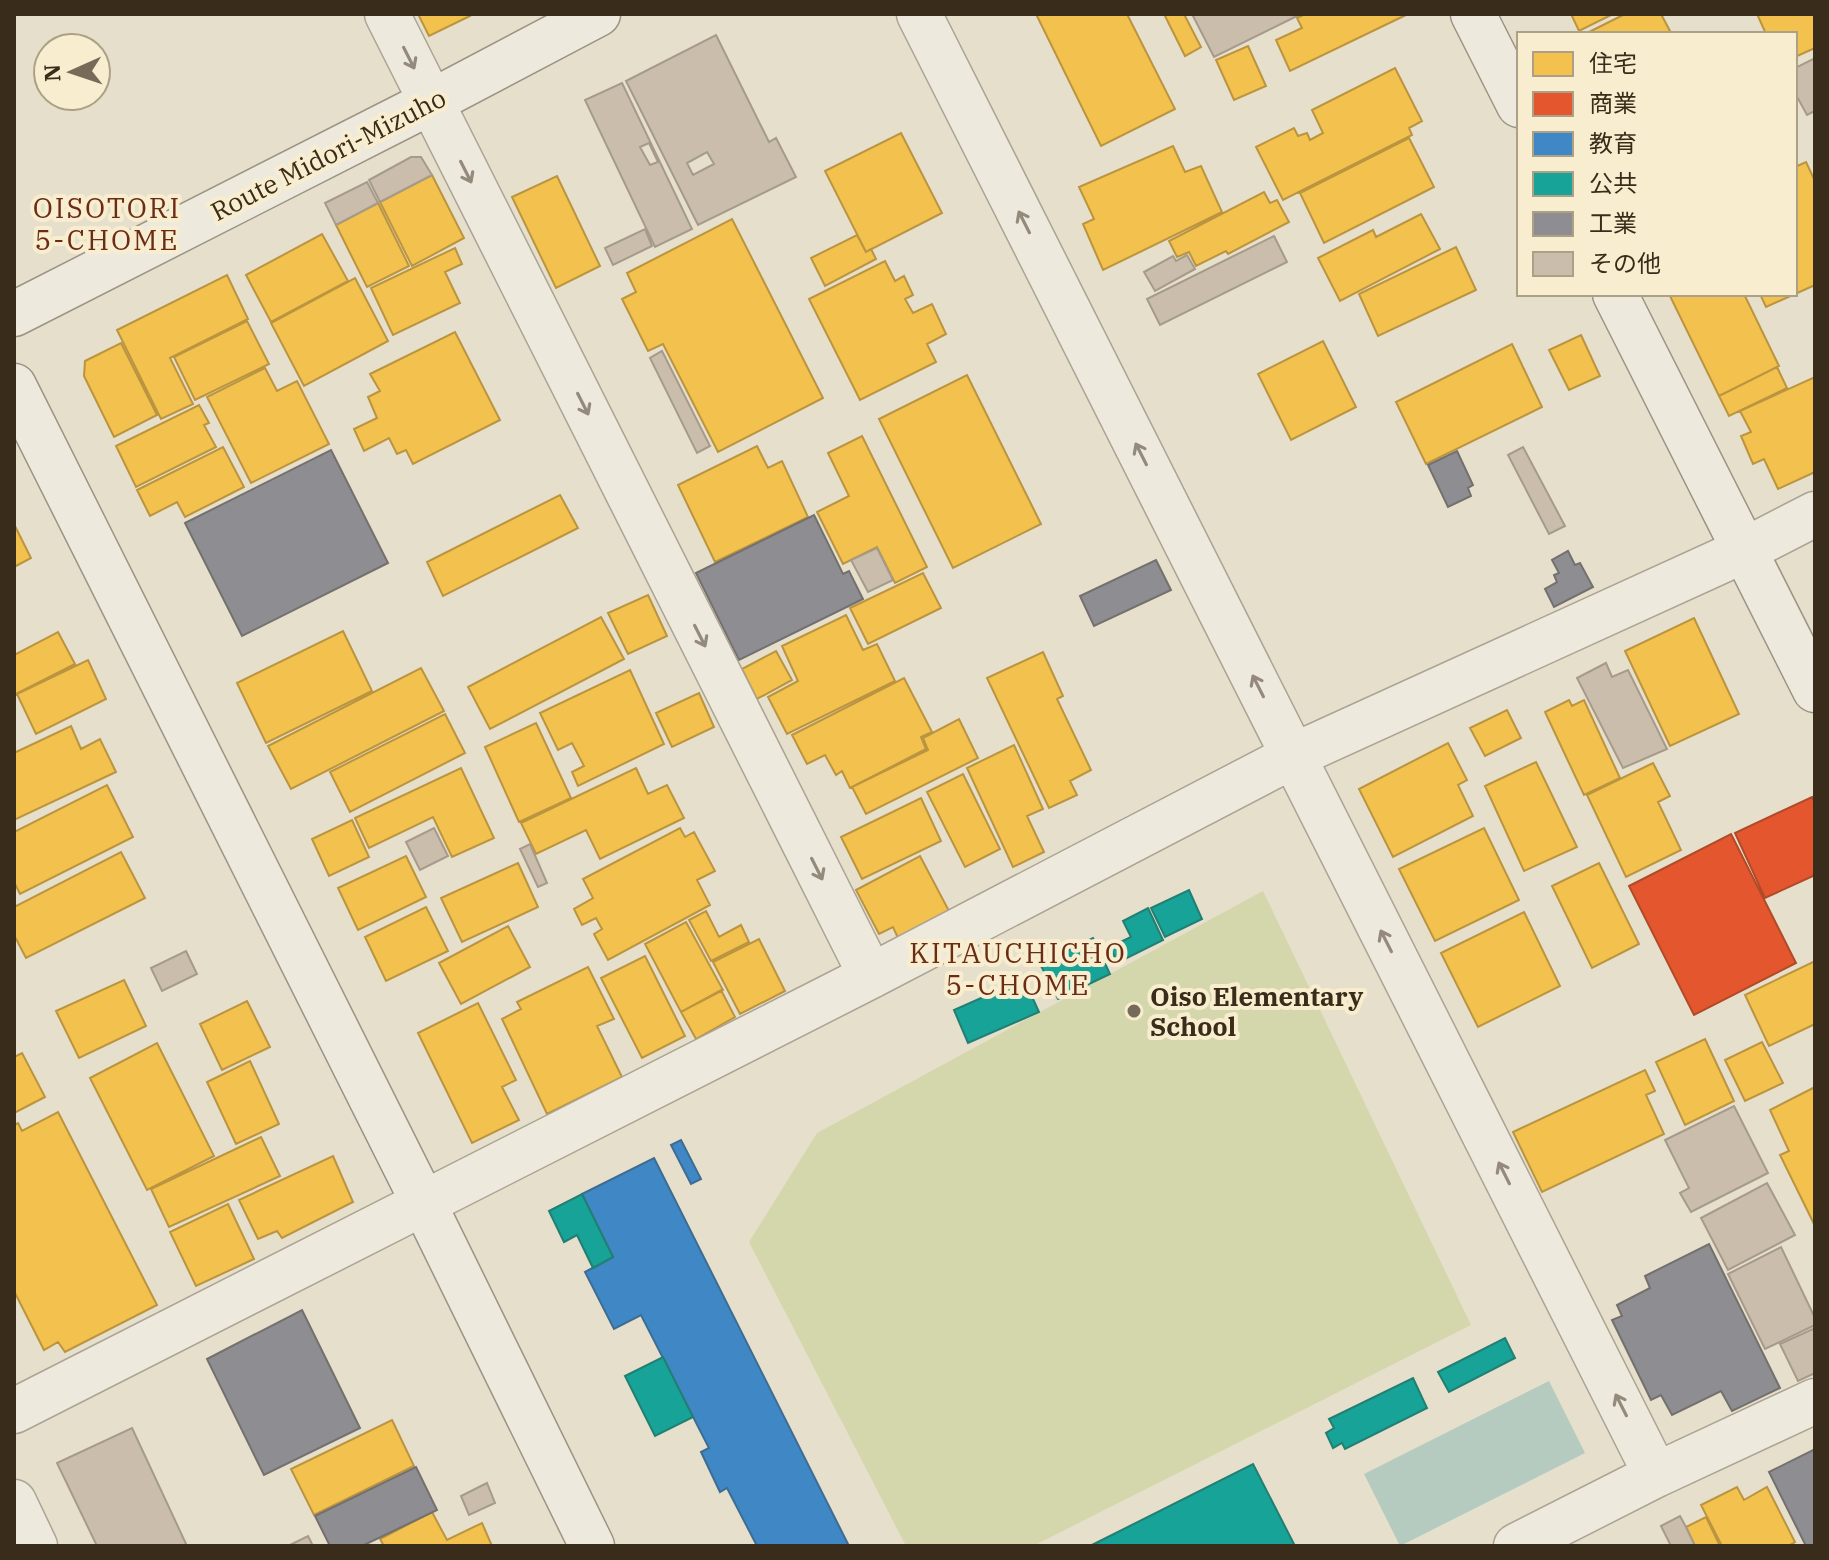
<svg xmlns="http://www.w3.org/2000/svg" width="1829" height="1560" font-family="'IBM Plex Serif','Noto Sans JP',serif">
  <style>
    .green { fill: #d4d7ac }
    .water { fill: #b6cbc0 }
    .homes { fill: #f2c14e; stroke: #bb943f; stroke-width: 2 }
    .shops { fill: #e4572e; stroke: #b14a28; stroke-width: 2 }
    .schools { fill: #3f88c5; stroke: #3e6c92; stroke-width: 2 }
    .public { fill: #17a398; stroke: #227f72; stroke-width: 2 }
    .industry { fill: #8d8d92; stroke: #74706e; stroke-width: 2 }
    .building { fill: #cabdab; stroke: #a69a8a; stroke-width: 2; fill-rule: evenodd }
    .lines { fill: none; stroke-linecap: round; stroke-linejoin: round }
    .street-casing { stroke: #aba394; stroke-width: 47 }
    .secondary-casing { stroke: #9b9384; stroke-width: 47 }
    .street { stroke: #eee9dd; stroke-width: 44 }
    .secondary { stroke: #eee9dd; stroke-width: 44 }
    .oneway { stroke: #948a7c }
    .poi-dot { fill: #766b59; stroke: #f8eecf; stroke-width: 3 }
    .labels { text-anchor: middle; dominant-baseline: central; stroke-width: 8; stroke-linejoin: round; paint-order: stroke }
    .street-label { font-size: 26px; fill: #3a2c1b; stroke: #f8eecf }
    .poi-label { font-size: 26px; font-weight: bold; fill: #3a2c1b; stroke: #f8eecf; text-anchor: start }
    .neighbourhood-label { font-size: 28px; letter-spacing: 2px; fill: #6a2c17; stroke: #f8eecf }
  </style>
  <rect width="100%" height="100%" fill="#e6dfcb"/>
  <path class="green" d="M1263 891 1471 1325 1033 1546H906L749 1242 817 1133Z"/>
  <path class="water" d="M1549 1381 1585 1453 1400 1546 1364 1474Z"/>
  <path class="homes" d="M418 14H469L470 16 429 36Z
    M1036 14H1127L1175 109 1101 146Z
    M1164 14H1184L1201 47 1185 56Z
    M1305 14H1408L1290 71 1276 40 1302 28 1297 18Z
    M1571 14H1613L1579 31Z
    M1625 14H1661L1670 31 1665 34H1585Z
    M1757 14H1815V48L1795 57V34H1766Z
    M1248 46 1266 86 1234 100 1216 60Z
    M1395 68 1422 121 1409 128 1412 135 1283 200 1256 147 1294 128 1298 136 1307 133 1310 140 1323 133 1312 110Z
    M901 133 942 213 866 252 825 171Z
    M1409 138 1434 187 1324 243 1300 193Z
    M1173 146 1185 172 1201 166 1222 212 1103 270 1083 224 1094 219 1079 187Z
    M1806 162 1815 181V285L1766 307 1760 294H1795V167Z
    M432 175 464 238 412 266 380 202Z
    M557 176 600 266 556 288 512 197Z
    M1264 192 1270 203 1277 200 1289 222 1228 254 1226 251 1196 266 1189 252 1177 257 1169 241Z
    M378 203 409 266 367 287 336 225Z
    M1421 214 1440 249 1340 301 1318 258 1373 230 1376 237Z
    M732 219 823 398 718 452 663 344 648 351 622 299 636 292 627 273Z
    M322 234 348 281 271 322 246 275Z
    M857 235 866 252 871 249 876 259 825 286 811 258Z
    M1456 247 1476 290 1378 336 1359 294Z
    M455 248 462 264 445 272 460 303 393 335 371 288Z
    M885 261 895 281 904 276 913 295 905 299 913 313 932 304 946 334 927 344 936 362 860 400 809 299Z
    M227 275 248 319 170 358 193 404 161 419 117 330Z
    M355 278 388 341 304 386 271 323Z
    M1669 294H1744L1779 366 1719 396Z
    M247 321 269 364 195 400 174 357Z
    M455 332 500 420 413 464 406 450 397 454 389 438 364 451 354 429 377 418 368 397 380 391 370 374Z
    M1581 335 1600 376 1569 390 1549 350Z
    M1323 341 1356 407 1291 440 1258 374Z
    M121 343 157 415 114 437 84 376 85 361Z
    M1512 344 1542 407 1426 464 1396 402Z
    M1777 367 1787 388 1729 416 1719 396Z
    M265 368 277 391 297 381 329 444 251 483 207 397Z
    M967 375 1041 524 953 568 879 419Z
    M1815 377V472L1778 489 1764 459 1753 464 1741 436 1751 432 1740 411Z
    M199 405 209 423 204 425 216 447 136 487 116 446Z
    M862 436 927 567 895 583 877 547 843 564 817 512 849 496 828 453Z
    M757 446 768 468 782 461 808 517 715 562 678 485Z
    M223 447 244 487 185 517 177 502 150 516 137 490Z
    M560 495 578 528 443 596 427 562Z
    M14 524 31 558 14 567Z
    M923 573 941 608 868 644 850 608Z
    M648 595 667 636 628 654 608 613Z
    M846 615 863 650 877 644 895 681 787 734 768 697 798 681 782 646Z
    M601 617 624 659 490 729 468 687Z
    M1694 618 1739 714 1670 746 1625 651Z
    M343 631 372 691 266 743 237 683Z
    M58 632 75 664 14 695V655Z
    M776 651 792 680 757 699 742 669Z
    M1043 652 1063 696 1057 699 1091 770 1070 781 1077 795 1049 808 987 678Z
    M88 660 106 699 36 734 17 694Z
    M421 668 444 711 291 789 268 746Z
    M630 670 664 744 578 786 572 772 584 766 572 743 558 750 540 713Z
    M904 678 932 732 921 737 926 749 850 788 842 771 836 775 825 755 807 764 792 735Z
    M699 693 714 727 672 747 656 713Z
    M1569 700 1572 706 1584 700 1620 778 1584 795 1545 712Z
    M1507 710 1521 738 1485 756 1470 728Z
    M445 714 465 753 350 812 330 772Z
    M959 719 978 758 866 814 852 787 928 750 923 738Z
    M536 723 571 798 519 822 485 747Z
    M71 726 81 749 100 739 116 772 14 820V753Z
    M1448 743 1467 780 1458 785 1473 816 1393 857 1359 789Z
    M1014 745 1043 809 1027 816 1044 852 1013 867 967 768Z
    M1536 762 1577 847 1524 871 1485 786Z
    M1653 763 1670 796 1658 802 1681 850 1626 877 1587 795Z
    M461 768 494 838 452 857 433 817 369 848 355 818Z
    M636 768 648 794 667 785 684 818 600 859 586 830 536 854 521 823Z
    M963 774 1000 849 965 867 927 792Z
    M107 785 133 837 20 894 14 882V832Z
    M921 798 941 841 862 879 841 837Z
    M352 820 369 857 329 876 312 839Z
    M680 828 685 837 694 832 715 871 697 880 710 905 608 960 594 934 602 929 596 918 582 925 574 909 593 898 583 879Z
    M1484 828 1519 900 1435 941 1399 869Z
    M121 852 145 898 26 958 14 935V907Z
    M406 856 426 897 358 930 338 888Z
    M920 856 949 911 898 938 893 927 879 934 856 890Z
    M518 863 538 907 462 942 441 898Z
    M1599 863 1639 944 1592 968 1552 886Z
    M426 907 448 951 386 981 365 937Z
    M706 911 719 937 741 925 749 942 711 961 689 920Z
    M1524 912 1560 986 1478 1027 1441 953Z
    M686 922 723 990 681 1012 645 944Z
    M508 926 530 967 461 1004 439 963Z
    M759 939 785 991 740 1014 713 962Z
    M645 956 685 1036 642 1058 601 978Z
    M1815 961V1024L1769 1046 1745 995Z
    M588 967 614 1019 597 1026 622 1077 547 1114 502 1019 521 1009 517 1002Z
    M124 980 146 1026 79 1058 56 1011Z
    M721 990 735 1017 696 1039 681 1012Z
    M247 1001 270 1047 222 1070 200 1024Z
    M478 1003 516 1080 502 1087 519 1120 472 1143 418 1033Z
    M1705 1039 1734 1101 1685 1125 1656 1062Z
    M1762 1042 1783 1083 1745 1101 1725 1060Z
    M157 1043 214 1156 147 1190 90 1078Z
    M22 1053 45 1097 14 1113V1057Z
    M250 1061 279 1124 236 1144 207 1082Z
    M1645 1070 1655 1091 1646 1095 1664 1134 1542 1192 1513 1132Z
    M1815 1087V1226L1780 1155 1789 1151 1770 1110Z
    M58 1112 157 1305 65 1352 58 1342 44 1350 14 1291V1125L18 1123 22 1131Z
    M261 1137 280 1176 169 1227 151 1189Z
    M333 1156 353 1202 282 1238 277 1231 258 1239 239 1200Z
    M228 1204 254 1259 196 1286 170 1232Z
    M392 1420 414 1466 314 1515 291 1469Z
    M1737 1487 1744 1500 1767 1487 1795 1542 1788 1546H1722L1701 1505Z
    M432 1512 447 1540 482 1523 492 1546H384L380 1539Z
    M1706 1517 1720 1546H1695L1686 1527Z"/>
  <path class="shops" d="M1812 797 1815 803V875L1765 898 1735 833Z
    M1731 834 1796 963 1694 1015 1629 886Z"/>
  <path class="schools" d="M681 1140 701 1179 691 1184 671 1145Z
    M654 1158 849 1546H757L727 1488 720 1492 701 1452 709 1448 641 1315 614 1329 585 1272 613 1257 582 1194Z"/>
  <path class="public" d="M1189 890 1202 919 1165 937 1151 908Z
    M1148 908 1163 940 1117 963 1110 947 1131 937 1123 921Z
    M1093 938 1110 974 1058 999 1040 964Z
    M1024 979 1039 1012 968 1043 954 1010Z
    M582 1194 613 1257 593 1268 577 1235 564 1242 549 1211Z
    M1505 1338 1515 1358 1449 1392 1438 1372Z
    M663 1357 693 1417 655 1436 625 1376Z
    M1413 1378 1427 1408 1345 1449 1342 1443 1333 1448 1326 1433 1334 1428 1329 1419Z
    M1253 1464 1295 1546H1090Z"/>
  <path class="industry" d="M331 450 388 563 242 636 185 523Z
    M1457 451 1473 485 1468 488 1471 496 1448 507 1428 465Z
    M814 515 843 574 849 571 863 599 739 660 696 573Z
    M1568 551 1575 565 1580 563 1593 587 1554 607 1545 589 1557 582 1554 575 1559 573 1552 560Z
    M1156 560 1171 590 1094 626 1080 596Z
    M1709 1244 1780 1388 1732 1411 1721 1391 1672 1415 1661 1395 1651 1400 1612 1320 1622 1316 1617 1305 1650 1288 1645 1276Z
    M302 1310 360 1428 264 1475 207 1359Z
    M1815 1449V1546H1806L1769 1472Z
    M416 1467 437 1510 362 1546H330L315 1516Z"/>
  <path class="building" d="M1192 14H1301L1214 57Z
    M716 35 769 142 776 138 796 177 698 225 626 81ZM707 152 714 164 693 175 687 163Z
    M1815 58V111L1807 115 1795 93V68Z
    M622 83 692 229 655 247 585 100ZM649 143 658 162 650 165 640 147Z
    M411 157H421L432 175 380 202 369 180Z
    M367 182 378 203 336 225 325 203Z
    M645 229 652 246 613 265 605 248Z
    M1274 236 1287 262 1160 325 1147 299Z
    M1187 255 1195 269 1155 291 1144 272 1173 256 1176 261Z
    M662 351 710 446 697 453 650 358Z
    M1523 447 1565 526 1549 534 1508 455Z
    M877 548 893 580 868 592 851 560Z
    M1606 663 1612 677 1628 670 1667 749 1623 768 1577 678Z
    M434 828 448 856 420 870 406 842Z
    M530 844 547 883 538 887 520 849Z
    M186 951 197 974 162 991 151 968Z
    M1734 1106 1768 1173 1691 1212 1680 1193 1689 1188 1665 1140Z
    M1767 1183 1795 1235 1728 1270 1701 1218Z
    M1781 1247 1815 1318V1325L1765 1349 1728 1274Z
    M1815 1328V1373L1798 1381 1780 1344Z
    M132 1428 187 1546H97L57 1463Z
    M487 1483 495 1503 469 1515 461 1496Z
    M1680 1516 1686 1527 1695 1546H1671L1661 1526Z
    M308 1536 313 1546H288Z"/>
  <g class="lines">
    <g class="street-casing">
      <path id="street" d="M387 14 871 976
        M919 14 1656 1475
        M14 1411 871 976 1293 756 1745 550 1815 514
        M14 1502 35 1546
        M1516 1546 1656 1475 1815 1401"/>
    </g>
    <g class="secondary-casing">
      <path id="secondary" d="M1473 14 1519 105
        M1615 294 1815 690
        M14 314 431 102 598 14
        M14 386 423 1202 592 1546"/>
    </g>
    <use href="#street" class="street"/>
    <use href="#secondary" class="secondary"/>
  </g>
  <defs><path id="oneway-shaft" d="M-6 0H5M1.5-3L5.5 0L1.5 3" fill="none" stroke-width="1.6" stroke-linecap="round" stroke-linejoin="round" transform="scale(2)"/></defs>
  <g class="oneway">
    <use href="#oneway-shaft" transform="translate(409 58) rotate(63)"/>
    <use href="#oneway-shaft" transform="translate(466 172) rotate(63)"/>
    <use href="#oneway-shaft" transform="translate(1024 222) rotate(-117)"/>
    <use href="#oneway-shaft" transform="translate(583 404) rotate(63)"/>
    <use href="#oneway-shaft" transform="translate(1141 454) rotate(-117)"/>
    <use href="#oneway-shaft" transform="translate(700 636) rotate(63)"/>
    <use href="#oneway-shaft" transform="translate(1258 686) rotate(-117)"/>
    <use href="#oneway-shaft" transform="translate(817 869) rotate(63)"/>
    <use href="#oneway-shaft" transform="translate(1386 941) rotate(-117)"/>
    <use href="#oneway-shaft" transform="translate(1504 1173) rotate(-117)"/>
    <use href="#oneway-shaft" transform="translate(1621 1405) rotate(-117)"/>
  </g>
  <circle class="poi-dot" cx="1134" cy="1011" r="8"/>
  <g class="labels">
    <g class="street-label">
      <text transform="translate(328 154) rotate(-27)">Route Midori-Mizuho</text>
    </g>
    <g class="poi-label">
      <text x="1150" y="996">Oiso Elementary<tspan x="1150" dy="30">School</tspan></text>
    </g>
    <g class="neighbourhood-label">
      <text x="107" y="207">OISOTORI<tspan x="107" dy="32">5-CHOME</tspan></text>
      <text x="1018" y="952">KITAUCHICHO<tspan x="1018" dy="32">5-CHOME</tspan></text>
    </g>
  </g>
  <rect width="1829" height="1560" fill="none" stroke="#3a2c1b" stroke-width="32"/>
  <rect x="1517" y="32" width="280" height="264" fill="#f8eecf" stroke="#aca087" stroke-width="2"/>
  <rect x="1533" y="52" width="40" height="24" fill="#f2c14e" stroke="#aca087" stroke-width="2"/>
  <text x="1589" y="72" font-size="24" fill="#3a2c1b">住宅</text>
  <rect x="1533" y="92" width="40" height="24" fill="#e4572e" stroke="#aca087" stroke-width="2"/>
  <text x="1589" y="112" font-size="24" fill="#3a2c1b">商業</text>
  <rect x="1533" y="132" width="40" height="24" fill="#3f88c5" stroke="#aca087" stroke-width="2"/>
  <text x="1589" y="152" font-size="24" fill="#3a2c1b">教育</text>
  <rect x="1533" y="172" width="40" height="24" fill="#17a398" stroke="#aca087" stroke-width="2"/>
  <text x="1589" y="192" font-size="24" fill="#3a2c1b">公共</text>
  <rect x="1533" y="212" width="40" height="24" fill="#8d8d92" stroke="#aca087" stroke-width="2"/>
  <text x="1589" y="232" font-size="24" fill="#3a2c1b">工業</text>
  <rect x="1533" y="252" width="40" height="24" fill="#cabdab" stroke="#aca087" stroke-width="2"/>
  <text x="1589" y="272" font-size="24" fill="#3a2c1b">その他</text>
  <g transform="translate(72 72) rotate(267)"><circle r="38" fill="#f8eecf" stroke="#aca087" stroke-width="2"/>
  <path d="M0-6L14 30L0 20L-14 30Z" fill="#766b59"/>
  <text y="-12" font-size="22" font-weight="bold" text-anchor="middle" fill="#3a2c1b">N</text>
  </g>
</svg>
